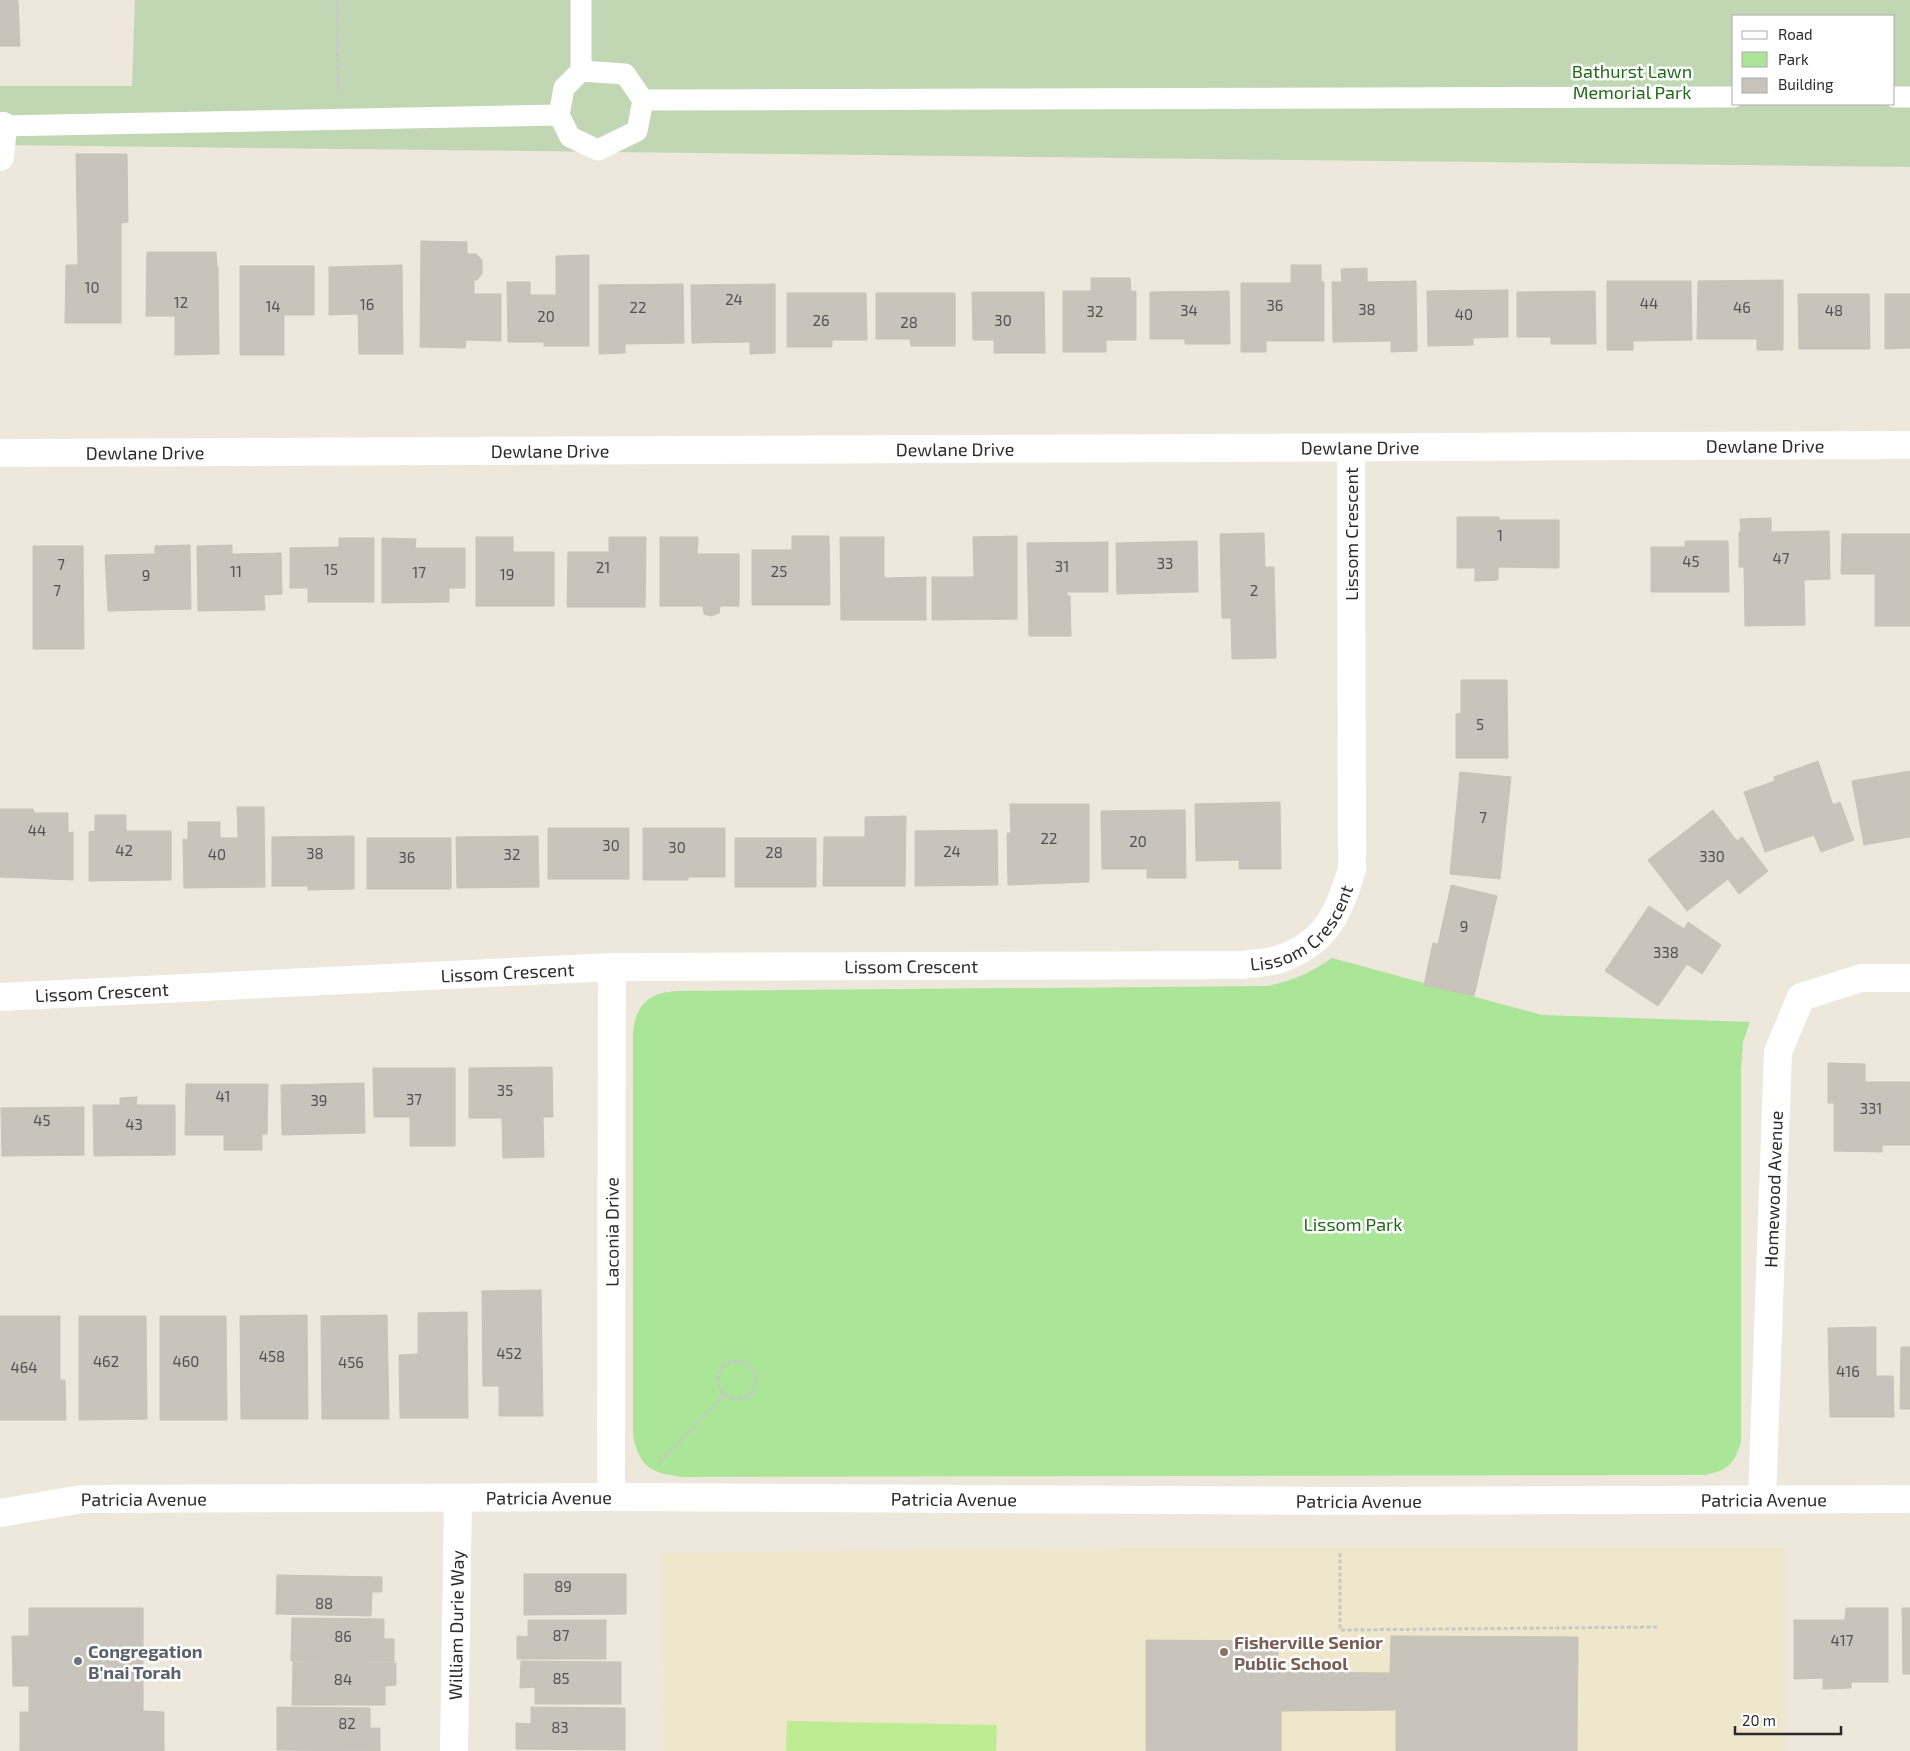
<svg xmlns="http://www.w3.org/2000/svg" width="1910" height="1751" font-family="'Exo 2',sans-serif">
  <style>
    .education { fill: #efe7cb }
    .green { fill: #aae598 }
    .cemetery { fill: #c1d7b3; fill-rule: evenodd }
    .pitch { fill: #beec93 }
    .building { fill: #c8c4bc; stroke: #c8c3b6 }
    .lines { fill: none; stroke-linecap: round; stroke-linejoin: round }
    .path { stroke: #c8c8c8; stroke-width: 3; stroke-dasharray: 4 2.5; stroke-linecap: butt }
    .service { stroke: #fff; stroke-width: 21 }
    .minor { stroke: #fff; stroke-width: 28 }
    .education-dot { fill: #8d6e63; stroke: #fff; stroke-width: 2 }
    .worship-dot { fill: #6b7280; stroke: #fff; stroke-width: 2 }
    .labels { text-anchor: middle; dominant-baseline: central; stroke-width: 5; stroke-linejoin: round; paint-order: stroke }
    .number-label { font-size: 15px; fill: #52514f }
    .park-label { font-size: 18px; fill: #226919; stroke: #fff }
    .street-label { font-size: 18px; fill: #2b2b2b; stroke: #fff }
    .education-label { font-size: 18px; font-weight: bold; fill: #785e54; stroke: #fff; text-anchor: start }
    .worship-label { font-size: 18px; font-weight: bold; fill: #5b616d; stroke: #fff; text-anchor: start }
  </style>
  <rect width="100%" height="100%" fill="#ede7dc"/>
  <path class="education" d="M1137 1548H1786V1751H664L662 1553Z"/>
  <path class="green" d="M1332 958 1542 1015 1750 1022 1743 1042 1741 1068V1442C1734 1464 1728 1471 1704 1475L682 1477C651 1473 639 1467 633 1435V1032C636 1004 650 992 678 991L1267 986C1295 980 1308 974 1332 958Z"/>
  <path class="cemetery" d="M135 0H1910V167L0 145V86H132ZM1734 16H1894V104H1734Z"/>
  <path class="pitch" d="M787 1721 997 1725 996 1751H786Z"/>
  <path class="building" d="M0 0H18L20 46H0Z
    M76 154H127L128 222 121 223V323H65L66 265H78Z
    M421 241 467 242V254H476L482 260V274L477 280H474V294H501V341L466 340 465 348 420 347Z
    M147 252H216L217 267 218 266 219 354 175 355V316H146Z
    M589 255V346H544V342H508L507 282H530V295H556V256Z
    M402 265 403 354H359L358 314 329 315V267Z
    M1291 265H1321V282H1324V341H1266V352H1241V283H1291Z
    M240 266H314V315H284V355H240Z
    M1367 268V282L1416 281 1417 351 1391 352V341L1333 342 1332 282H1342L1341 269Z
    M1091 278H1130L1131 292 1136 291V340H1106V352H1063V291H1091Z
    M1783 280V350H1757V339H1697L1698 281Z
    M1607 281H1691L1692 340 1633 341V350H1607Z
    M683 284 684 343 625 344V353L599 354V285Z
    M775 284V353L750 354V342L692 343 691 285Z
    M1508 290V337L1473 338V345L1428 346 1427 291Z
    M1229 291 1230 344H1185V339H1150V292Z
    M1595 291 1596 344H1551V337H1517V292Z
    M972 292H1044L1045 353H994V340H973Z
    M787 293H866L867 340H832V347H787Z
    M876 293H955V346H911L910 339H876Z
    M1798 294H1869L1870 349H1799Z
    M1885 294H1910V348L1885 349Z
    M1457 517H1499V520H1559V568L1498 567V580L1475 581V568H1457Z
    M1771 518V532L1829 531 1830 579 1804 580 1805 625 1745 626 1744 567H1739V532H1741L1740 519Z
    M1264 533 1265 567H1274L1276 658 1232 659 1231 618H1222L1220 534Z
    M1842 534H1910V626H1875V574H1841Z
    M792 536H829L830 605H752V550H792Z
    M1017 536V619L932 620V577H974L973 537Z
    M476 537H513V552H554V606H476Z
    M609 537H646L645 607H567L568 552H609Z
    M660 537H698L697 554H739V606H720L719 613 711 616 704 614 703 606H660Z
    M840 537H884V578L926 577V620H841Z
    M339 538H374V602H308V588H290V548L339 547Z
    M382 538 416 539 415 548H465V588H449V602L382 603Z
    M1197 541 1198 592 1117 594 1116 543Z
    M1685 541H1728L1729 592H1651V547H1685Z
    M1108 542V592H1067V596H1070L1071 636H1029L1027 543Z
    M190 545 191 609 108 611 105 555 155 554V546Z
    M232 545V554L281 553 282 594 264 595 265 610 198 611 197 546Z
    M33 546H83L84 649H33Z
    M1461 680H1507L1508 758H1456V714L1461 713Z
    M1818 761 1833 805 1840 802 1854 840 1821 852 1814 835 1765 852 1744 792 1775 781 1774 777Z
    M1910 771V837L1864 845 1852 781Z
    M1460 772 1511 777 1500 879 1450 874Z
    M1280 802 1281 869H1239V860L1196 861 1195 804Z
    M1010 804H1089V882L1008 885 1007 833H1011Z
    M237 807H264L265 887 184 888 183 839 188 840V822H220V838H238Z
    M0 809H33L34 813H68V833L73 832V880L0 877Z
    M1185 810 1186 878H1147V869H1102L1101 811Z
    M1713 810 1737 841 1742 837 1768 871 1739 894 1728 879 1687 911 1648 860Z
    M95 815H126V831H171V880L89 881V832L95 831Z
    M906 816 905 886H823L824 837H865V817Z
    M548 828H629V879H548Z
    M643 828H725V877H688V880H643Z
    M997 830 998 885 915 886V831Z
    M354 836V889L308 890V886H272V837Z
    M538 836 539 887 457 888 456 837Z
    M367 838H451V889H367Z
    M735 838H816V887H735Z
    M1451 885 1497 896 1474 996 1424 985 1433 943 1438 944Z
    M1649 906 1684 929 1688 922 1721 945 1702 974 1687 964 1658 1006 1605 971Z
    M1828 1063 1865 1064V1082H1910V1145H1882V1152L1834 1151V1103H1828Z
    M552 1067 553 1117H543L544 1157 503 1158 502 1118H469V1068Z
    M373 1068H455V1146H410V1117H374Z
    M364 1083 365 1133 282 1135 281 1085Z
    M186 1084H268L267 1134H262V1150H224V1135H185Z
    M137 1097 136 1105H175V1155L94 1156 93 1105H120V1098Z
    M84 1107V1155L2 1156 1 1108Z
    M541 1290 543 1416H499V1386H483L482 1291Z
    M467 1312 468 1418H400L399 1355 418 1354V1313Z
    M307 1315 308 1419H241L240 1316Z
    M387 1315 389 1419H322L321 1316Z
    M0 1316H60V1380H65L66 1420H0Z
    M79 1316H146L147 1419 79 1420Z
    M160 1316H226L227 1420H160Z
    M1876 1327V1376H1893L1894 1417H1830L1828 1328Z
    M1901 1347H1910V1409H1900Z
    M524 1574H626V1614L524 1615Z
    M277 1575 382 1577V1592H372L371 1616 276 1614Z
    M29 1608H143V1711L164 1712V1751H20V1712H29V1686H13L12 1636H29Z
    M1846 1608H1888V1682H1851V1688L1823 1689V1678L1794 1679V1620H1845Z
    M1902 1608H1910V1674H1903Z
    M292 1618 384 1619V1639H394V1662L291 1661Z
    M528 1620H606V1659H517V1636L528 1637Z
    M1391 1636 1578 1637 1577 1751H1396V1710L1281 1711V1751H1146V1640L1278 1641V1672L1390 1673Z
    M521 1661 621 1662V1704H535V1687L520 1688Z
    M293 1662 396 1663V1685L385 1686V1705H292Z
    M277 1707 370 1708V1728H380V1751L277 1750Z
    M531 1707 625 1708V1750L516 1749V1723L531 1724Z"/>
  <g class="lines">
    <path class="path" d="M337 0 338 92
      M718 1380a19 19 0 1 1 38 0a19 19 0 1 1-38 0Z
      M660 1462 725 1394
      M1340 1553V1630L1657 1627"/>
    <path class="service" d="M581 0V71L564 88 559 115 570 137 598 150 637 131 643 100 625 74 581 71
      M1894 97H1910
      M643 100 1734 97
      M0 126 559 115"/>
    <g class="minor">
      <path d="M0 157 3 126"/>
      <path id="s1" d="M0 453 1910 445"/>
      <path id="s2" d="M0 997 612 967 1242 965C1254 963 1269 963 1280 959 1326 943 1339 913 1352 869L1351 447"/>
      <path id="s3" d="M611 1497 612 967"/>
      <path id="s4" d="M1762 1499 1778 1052 1801 997 1861 978H1910"/>
      <path id="s5" d="M0 1513 82 1499 611 1497 1341 1501 1910 1499"/>
      <path id="s6" d="M454 1751 458 1498"/>
    </g>
  </g>
  <circle class="education-dot" cx="1224" cy="1652" r="5"/>
  <circle class="worship-dot" cx="78" cy="1661" r="5"/>
  <g class="labels">
    <g class="number-label">
      <text x="92" y="287">10</text>
      <text x="734" y="299">24</text>
      <text x="181" y="302">12</text>
      <text x="1649" y="303">44</text>
      <text x="367" y="304">16</text>
      <text x="1275" y="305">36</text>
      <text x="273" y="306">14</text>
      <text x="638" y="307">22</text>
      <text x="1742" y="307">46</text>
      <text x="1367" y="309">38</text>
      <text x="1189" y="310">34</text>
      <text x="1834" y="310">48</text>
      <text x="1095" y="311">32</text>
      <text x="1464" y="314">40</text>
      <text x="546" y="316">20</text>
      <text x="821" y="320">26</text>
      <text x="1003" y="320">30</text>
      <text x="909" y="322">28</text>
      <text x="1500" y="535">1</text>
      <text x="1781" y="558">47</text>
      <text x="1691" y="561">45</text>
      <text x="1165" y="563">33</text>
      <text x="61" y="564">7</text>
      <text x="1062" y="566">31</text>
      <text x="603" y="567">21</text>
      <text x="331" y="569">15</text>
      <text x="236" y="571">11</text>
      <text x="779" y="571">25</text>
      <text x="419" y="572">17</text>
      <text x="507" y="574">19</text>
      <text x="146" y="575">9</text>
      <text x="57" y="590">7</text>
      <text x="1254" y="590">2</text>
      <text x="1480" y="724">5</text>
      <text x="1483" y="817">7</text>
      <text x="37" y="830">44</text>
      <text x="1049" y="838">22</text>
      <text x="1138" y="841">20</text>
      <text x="611" y="845">30</text>
      <text x="677" y="847">30</text>
      <text x="124" y="850">42</text>
      <text x="952" y="851">24</text>
      <text x="774" y="852">28</text>
      <text x="315" y="853">38</text>
      <text x="217" y="854">40</text>
      <text x="512" y="854">32</text>
      <text x="1712" y="856">330</text>
      <text x="407" y="857">36</text>
      <text x="1464" y="926">9</text>
      <text x="1666" y="952">338</text>
      <text x="505" y="1090">35</text>
      <text x="223" y="1096">41</text>
      <text x="414" y="1099">37</text>
      <text x="319" y="1100">39</text>
      <text x="1871" y="1108">331</text>
      <text x="42" y="1120">45</text>
      <text x="134" y="1124">43</text>
      <text x="509" y="1353">452</text>
      <text x="272" y="1356">458</text>
      <text x="106" y="1361">462</text>
      <text x="186" y="1361">460</text>
      <text x="351" y="1362">456</text>
      <text x="24" y="1367">464</text>
      <text x="1848" y="1371">416</text>
      <text x="563" y="1586">89</text>
      <text x="324" y="1603">88</text>
      <text x="561" y="1635">87</text>
      <text x="343" y="1636">86</text>
      <text x="1842" y="1640">417</text>
      <text x="561" y="1678">85</text>
      <text x="343" y="1679">84</text>
      <text x="347" y="1723">82</text>
      <text x="560" y="1727">83</text>
    </g>
    <g class="park-label">
      <text x="1632" y="71">Bathurst Lawn<tspan x="1632" dy="21">Memorial Park</tspan></text>
      <text x="1353" y="1224">Lissom Park</text>
    </g>
    <g class="street-label">
      <text stroke="none"><textPath href="#s1" startOffset="1765">Dewlane Drive</textPath></text>
      <text stroke="none"><textPath href="#s1" startOffset="1360">Dewlane Drive</textPath></text>
      <text stroke="none"><textPath href="#s1" startOffset="955">Dewlane Drive</textPath></text>
      <text stroke="none"><textPath href="#s1" startOffset="550">Dewlane Drive</textPath></text>
      <text stroke="none"><textPath href="#s1" startOffset="145">Dewlane Drive</textPath></text>
      <text transform="translate(1351 534) rotate(-90)">Lissom Crescent</text>
      <text stroke="none"><textPath href="#s2" startOffset="1318">Lissom Crescent</textPath></text>
      <text stroke="none"><textPath href="#s2" startOffset="912">Lissom Crescent</textPath></text>
      <text stroke="none"><textPath href="#s2" startOffset="508">Lissom Crescent</textPath></text>
      <text stroke="none"><textPath href="#s2" startOffset="102">Lissom Crescent</textPath></text>
      <text stroke="none"><textPath href="#s4" startOffset="310">Homewood Avenue</textPath></text>
      <text stroke="none"><textPath href="#s3" startOffset="265">Laconia Drive</textPath></text>
      <text stroke="none"><textPath href="#s5" startOffset="550">Patricia Avenue</textPath></text>
      <text stroke="none"><textPath href="#s5" startOffset="145">Patricia Avenue</textPath></text>
      <text stroke="none"><textPath href="#s5" startOffset="955">Patricia Avenue</textPath></text>
      <text stroke="none"><textPath href="#s5" startOffset="1765">Patricia Avenue</textPath></text>
      <text stroke="none"><textPath href="#s5" startOffset="1360">Patricia Avenue</textPath></text>
      <text stroke="none"><textPath href="#s6" startOffset="126">William Durie Way</textPath></text>
    </g>
    <g class="education-label">
      <text x="1234" y="1642">Fisherville Senior<tspan x="1234" dy="21">Public School</tspan></text>
    </g>
    <g class="worship-label">
      <text x="88" y="1651">Congregation<tspan x="88" dy="21">B'nai Torah</tspan></text>
    </g>
  </g>
  <rect x="1732" y="15" width="162" height="90" fill="#ffffff" stroke="#aaaaaa"/>
  <rect x="1742" y="31" width="25" height="8" fill="#ffffff" stroke="#aaaaaa"/>
  <text x="1778" y="40" font-size="15" fill="#2b2b2b">Road</text>
  <rect x="1742" y="52" width="25" height="15" fill="#aae598" stroke="#aaaaaa"/>
  <text x="1778" y="65" font-size="15" fill="#2b2b2b">Park</text>
  <rect x="1742" y="78" width="25" height="15" fill="#c8c4bc" stroke="#aaaaaa"/>
  <text x="1778" y="90" font-size="15" fill="#2b2b2b">Building</text>
  <path d="M1735 1726v8h106v-8" fill="none" stroke="#2b2b2b" stroke-width="2.5"/>
  <text x="1742" y="1726" font-size="15" fill="#2b2b2b" stroke="#ffffff" stroke-width="4" paint-order="stroke">20 m</text>
</svg>
